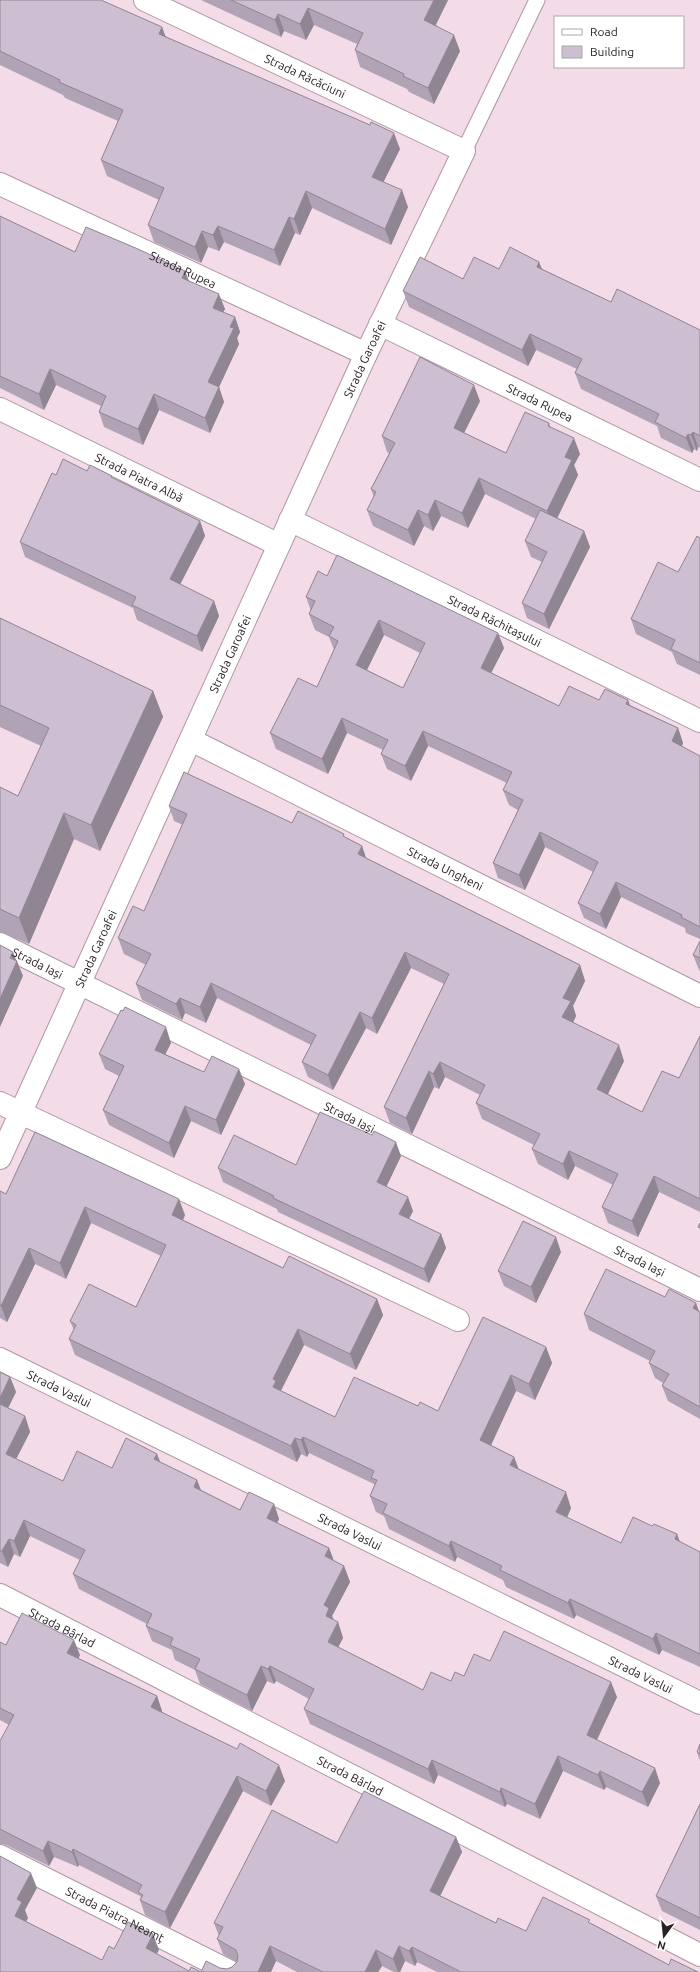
<svg xmlns="http://www.w3.org/2000/svg" width="700" height="1972" font-family="Ubuntu,sans-serif">
  <style>
    .lines { fill: none; stroke-linecap: round; stroke-linejoin: round }
    .service-casing { stroke: #ae97a4; stroke-width: 17 }
    .minor-casing { stroke: #ae97a4; stroke-width: 24 }
    .service { stroke: #fff; stroke-width: 15 }
    .minor { stroke: #fff; stroke-width: 22 }
    .wall { fill: #b0a3b5; fill-rule: evenodd }
    .shaded-wall { fill: #908593 }
    .building { fill: #cdbed2; stroke: #908593; fill-rule: evenodd }
    .labels { text-anchor: middle; dominant-baseline: central; stroke-width: 3; stroke-linejoin: round; paint-order: stroke }
    .street-label { font-size: 12px; fill: #2b2227; stroke: #fff }
  </style>
  <rect width="100%" height="100%" fill="#f3dbe8"/>
  <g class="lines">
    <g class="service-casing">
      <path id="service" d="M464 151 537 0"/>
    </g>
    <g class="minor-casing">
      <g id="minor">
        <path id="s1" d="M0 184 366 354"/>
        <path id="s2" d="M380 324 700 480"/>
        <path id="s3" d="M0 409 279 545"/>
        <path id="s4" d="M290 520 700 721"/>
        <path id="s5" d="M191 740 700 996"/>
        <path id="s6" d="M0 944 700 1290"/>
        <path d="M0 1103 458 1320"/>
        <path id="s7" d="M0 1158 366 354 464 151 145 0"/>
        <path id="s8" d="M0 1359 700 1703"/>
        <path id="s9" d="M0 1595 700 1955"/>
        <path id="s10" d="M0 1856 231 1972"/>
      </g>
    </g>
    <use href="#service" class="service"/>
    <use href="#minor" class="minor"/>
  </g>
  <path class="wall" d="M0 0 162 27 165 36 400 149 383 182 408 207 391 245 312 208 300 235 295 233 280 266 224 242 219 251 208 247 201 263 154 242 148 225 159 200 107 176 101 160 118 121 65 98 63 95 0 65Z
    M201 0H448L436 25 460 51 434 104 409 92 407 89 360 67 355 50 357 44 314 25 306 40 284 31 281 37Z
    M0 216 75 252 185 271 188 280 225 309 223 312 235 317 240 332 237 338 239 344 219 387 224 402 210 433 159 410 143 445 104 427 99 412 101 406 56 385 44 410 0 388Z
    M539 262 542 269 611 302 700 330V448L698 447 697 451 694 449 692 453 661 438 657 426 581 389 575 373 577 369 536 350 528 366 409 307 403 291Z
    M480 401 464 433 506 453 549 423 551 428 580 454 574 465 578 475 557 518 584 531 590 547 549 629 527 618 522 603 542 562 531 557 525 541 536 519 485 494 468 528 441 516 433 531 424 526 414 546 373 526 367 510 374 497 371 489 389 453 387 452 382 436Z
    M87 471 113 478 200 521 205 536 180 585 214 601 219 616 202 652 137 620 133 608 25 557 20 542 56 475Z
    M700 538V675L677 664 672 652 636 634 631 619 678 572Z
    M327 576 504 648 491 673 559 706 599 700H628L630 705 678 728 683 743 682 747 700 756V939L686 933 685 928 621 897 606 929 584 918 578 903 593 872 545 847 525 890 498 878 493 863 518 810 509 805 503 790 507 783 428 746 411 781 387 769 381 754 383 750 347 733 328 774 276 749 270 733 317 687 334 650 329 637 315 630 309 614 311 611 306 597ZM384 635 420 653 403 688 367 670Z
    M0 618 153 691 163 717 100 851 74 839 29 944 0 932V787L18 796 41 746 0 727Z
    M169 806 292 823 345 837 362 846 366 858 580 965 585 981 573 1006 576 1016 573 1023 624 1061 608 1094 642 1112 679 1078 700 1036V1212L659 1192 638 1237 608 1223 602 1207 613 1185 575 1166 568 1180 538 1164 532 1149 534 1145 482 1119 476 1103 480 1095 445 1077 439 1089 434 1087 412 1134 390 1123 384 1107 444 984 411 968 377 1034 366 1028 333 1090 308 1077 302 1062 311 1045 217 998 206 1023 185 1013 182 1020 142 1000 136 984 146 965 124 954 118 938 144 911 183 825 174 821Z
    M700 941V971L699 970 693 955Z
    M171 1043 165 1054 204 1072 245 1084 221 1135 191 1121 174 1158 109 1125 103 1110 119 1076 105 1069 99 1054Z
    M401 1156 386 1187 413 1211 409 1219 441 1234 446 1248 429 1283 278 1212 277 1209 223 1182 218 1168 296 1165Z
    M0 1191 6 1194 185 1215 183 1220 283 1268 377 1299 383 1315 356 1370 304 1345 281 1391 335 1417 418 1406 438 1411 546 1347 552 1363 535 1400 516 1391 491 1445 514 1457 519 1470 571 1508 567 1518 621 1543 652 1526 677 1534 680 1542 700 1552V1667L662 1650 659 1655 576 1615 574 1619 506 1587 503 1580 457 1557 455 1562 389 1529 384 1516 376 1512 370 1496 374 1486V1484L309 1453 307 1457 301 1454 297 1462 75 1355 69 1339 74 1330 70 1321 136 1307 161 1256 91 1223 66 1279 35 1264 7 1322 0 1318Z
    M561 1252 536 1303 504 1286 498 1271Z
    M665 1297 696 1303 699 1312H700V1419L668 1401 662 1386 663 1383 655 1378 649 1363 650 1361 589 1330 584 1314Z
    M0 1372 10 1377 16 1392 8 1408 25 1416 30 1432 16 1459 63 1481 112 1468 157 1454 160 1463 197 1480 201 1490 240 1510 274 1504 279 1519 277 1523 329 1548 334 1561 344 1566 350 1582 332 1616 334 1620 338 1622 343 1638 338 1647 423 1690 451 1681 464 1676 490 1661 617 1697 597 1740 660 1783 648 1807 606 1787 604 1790 563 1771 540 1819 507 1804 505 1807 438 1775 434 1784 310 1724 304 1709 309 1699 276 1681 274 1684 267 1681 252 1711 200 1684 195 1670 175 1660 172 1650 152 1641 146 1626 147 1624 79 1589 73 1574 80 1560 30 1536 20 1557 14 1554 8 1567 0 1563Z
    M0 1642 6 1645 80 1655 78 1658 157 1696 162 1711V1712L285 1781 271 1806 243 1791 170 1928 145 1915 140 1900 141 1898 140 1896 79 1865 78 1867 54 1857 49 1866 6 1845 0 1844V1742L9 1725 0 1720Z
    M700 1744V1761L697 1752Z
    M700 1804V1930L662 1911 656 1896Z
    M456 1837 462 1852 440 1896 496 1923 526 1931 591 1923 669 1965 698 1972H437L417 1962 415 1966 405 1961 400 1972H394L382 1966 378 1972H297L276 1961 271 1972H201L220 1968 227 1969 232 1967 236 1962 223 1954 217 1939 219 1936 214 1923 337 1843Z"/>
  <path class="shaded-wall" d="M434 0H448L430 36 424 20Z
    M308 8 314 25 306 40 300 24Z
    M278 14 284 31 281 37 275 20Z
    M162 27 168 43 159 34Z
    M454 35 460 51 434 104 428 88Z
    M394 133 400 149 378 193 372 177Z
    M402 190 408 207 391 245 385 229Z
    M306 191 312 208 300 235 294 219Z
    M289 217 295 233 280 266 274 250Z
    M218 226 224 242 219 251 213 235Z
    M202 231 208 247 201 263 195 247Z
    M539 262 545 278 537 267Z
    M185 271 191 286 182 278Z
    M219 294 225 309 218 323 213 308Z
    M235 317 240 332 237 338 239 344 219 387 224 402 210 433 205 418 208 382 230 327Z
    M530 334 536 350 528 366 522 350Z
    M50 369 56 385 44 410 39 394Z
    M474 385 480 401 459 443 454 428Z
    M154 394 159 410 143 445 138 429Z
    M693 432 698 447 697 451 691 435Z
    M688 434 694 449 692 453 686 438Z
    M574 438 580 454 574 465 578 475 553 527 547 511 565 457Z
    M479 478 485 494 468 528 462 513Z
    M435 500 441 516 433 531 428 515Z
    M418 510 424 526 414 546 408 530Z
    M200 521 205 536 175 594 170 579Z
    M584 531 590 547 549 629 544 614Z
    M214 601 219 616 202 652 197 636Z
    M379 620 384 635 362 680 356 665Z
    M498 633 504 648 486 683 481 668Z
    M153 691 163 717 100 851 91 825Z
    M628 700 633 715 626 704Z
    M342 718 347 733 328 774 322 759Z
    M678 728 683 743 677 757 672 741Z
    M423 731 428 746 411 781 405 766Z
    M64 813 74 839 29 944 19 918Z
    M540 832 545 847 525 890 519 875Z
    M362 846 367 861 358 854Z
    M616 882 621 897 606 929 600 914Z
    M13 952 17 962V961L23 976 0 1027V999L10 958Z
    M405 952 411 968 377 1034 372 1018Z
    M580 965 585 981 573 1006 576 1016 568 1033 562 1017 563 998Z
    M211 983 217 998 206 1023 200 1007Z
    M180 998 185 1013 182 1020 176 1004Z
    M360 1012 366 1028 333 1090 328 1075Z
    M166 1027 171 1043 160 1065 155 1050Z
    M619 1045 624 1061 603 1104 597 1089Z
    M440 1062 445 1077 439 1089 433 1074Z
    M239 1069 245 1084 221 1135 216 1120Z
    M429 1071 434 1087 412 1134 406 1118Z
    M185 1106 191 1121 174 1158 169 1143Z
    M396 1142 401 1156 382 1196 377 1182Z
    M569 1151 575 1166 568 1180 563 1164Z
    M654 1176 659 1192 638 1237 632 1221Z
    M408 1197 413 1211 404 1228 399 1214Z
    M179 1199 185 1215 178 1231 172 1215Z
    M85 1207 91 1223 66 1279 60 1263Z
    M441 1234 446 1248 429 1283 424 1269Z
    M556 1237 561 1252 536 1303 531 1287Z
    M29 1248 35 1264 7 1322 1 1306Z
    M377 1299 383 1315 356 1370 350 1354Z
    M696 1303 700 1315 693 1308Z
    M298 1329 304 1345 280 1392 273 1387V1379Z
    M546 1347 552 1363 535 1400 529 1384Z
    M511 1375 516 1391 486 1456 480 1440Z
    M10 1377 16 1392 3 1418 0 1409V1398Z
    M25 1416 30 1432 11 1469 6 1454Z
    M303 1437 309 1453 307 1457 301 1440Z
    M295 1438 301 1454 297 1462 291 1446Z
    M157 1454 163 1469 154 1459Z
    M514 1457 520 1473 510 1465Z
    M197 1480 203 1496 194 1487Z
    M566 1492 571 1508 562 1528 556 1512Z
    M274 1504 279 1519 272 1533 267 1518Z
    M24 1520 30 1536 20 1557 14 1541Z
    M677 1534 683 1551 675 1539Z
    M9 1539 14 1554 8 1567 2 1551Z
    M451 1541 457 1557 455 1562 449 1546Z
    M329 1548 335 1564 325 1556Z
    M344 1566 350 1582 332 1616 335 1623 326 1616 324 1605Z
    M570 1599 576 1615 574 1619 568 1603Z
    M338 1622 343 1638 333 1657 328 1642Z
    M656 1633 662 1650 659 1655 653 1639Z
    M74 1640 80 1655 73 1669 67 1653Z
    M261 1666 267 1681 252 1711 247 1695Z
    M270 1666 276 1681 274 1684 268 1669Z
    M611 1682 617 1697 592 1750 587 1735Z
    M157 1696 162 1711 157 1723 151 1707Z
    M558 1756 563 1771 540 1819 535 1804Z
    M432 1760 438 1775 434 1784 428 1769Z
    M279 1765 285 1781 271 1806 266 1791Z
    M655 1768 660 1783 648 1807 642 1792Z
    M600 1771 606 1787 604 1790 598 1775Z
    M237 1776 243 1791 170 1928 165 1912Z
    M501 1788 507 1804 505 1807 500 1792Z
    M456 1837 462 1852 435 1906 430 1891Z
    M48 1841 54 1857 49 1866 43 1851Z
    M73 1849 79 1865 78 1867 72 1852Z
    M31 1873 37 1888 25 1910 28 1918 21 1931 15 1916 17 1899Z
    M153 1934 159 1950 151 1964 146 1948Z
    M270 1946 276 1961 271 1972H258Z
    M399 1946 405 1961 400 1972H398L393 1959Z
    M412 1947 417 1962 415 1966 409 1951Z
    M376 1950 382 1966 378 1972H365Z"/>
  <path class="building" d="M0 0H101L162 27 159 34 370 125 371 122 394 133 372 177 402 190 385 229 306 191 294 219 289 217 274 250 218 226 213 235 202 231 195 247 148 225 164 188 101 160 123 110 59 82 60 80 0 51Z
    M231 0H434L424 20 454 35 428 88 403 76 404 74 355 50 363 33 308 8 300 24 278 14 275 20Z
    M0 216 75 252 86 227 138 249 185 271 182 278 219 294 213 308 235 317 230 327 234 328 208 382 219 387 205 418 154 394 138 429 99 412 106 396 50 369 39 394 0 376Z
    M510 247 539 262 537 267 611 302 617 289 700 330V436L693 432 691 435 688 434 686 438 655 422 659 414 575 373 582 359 530 334 522 350 403 291 420 257 463 279 474 257 499 269Z
    M420 357 474 385 454 428 506 453 525 412 549 423 548 426 574 438 565 457 572 460 547 511 479 478 462 513 435 500 428 515 418 510 408 530 367 510 376 492 371 489 395 443 382 436Z
    M63 459 87 471 90 465 112 476 111 477 200 521 170 579 214 601 197 636 132 605 136 597 20 542 52 473 56 475Z
    M540 510 584 531 544 614 522 603 547 552 525 541Z
    M697 536 700 538V663L671 649 675 640 631 619 658 562 678 572Z
    M337 555 498 633 481 668 559 706 569 686 599 700 605 689 628 700 626 704 678 728 672 741 700 756V927L681 917 682 915 616 882 600 914 578 903 598 862 540 832 519 875 493 863 523 800 503 790 512 772 423 731 405 766 381 754 388 740 342 718 322 759 270 733 298 678 317 687 338 641 329 636 334 627 309 614 315 601 306 597 318 571 327 576ZM379 620 425 643 403 688 356 665Z
    M0 618 153 691 91 825 64 813 19 918 0 909V787L18 796 49 728 0 705Z
    M184 772 292 823 298 811 344 834 343 836 362 846 358 854 580 965 563 998 571 1001 562 1017 619 1045 597 1089 642 1112 662 1071 679 1078 700 1036V1199L654 1176 632 1221 602 1207 618 1174 569 1151 563 1164 532 1149 540 1134 476 1103 485 1085 440 1062 433 1074 429 1071 406 1118 384 1107 449 974 405 952 372 1018 360 1012 328 1075 302 1062 316 1035 211 983 200 1007 180 998 176 1004 136 984 151 954 118 938 133 906 144 911 187 814 169 806Z
    M700 941V958L693 955Z
    M0 945 13 952 10 958 17 961 0 999Z
    M125 1007 166 1027 155 1050 204 1072 212 1056 239 1069 216 1120 185 1106 169 1143 103 1110 124 1066 99 1054 121 1010 123 1011Z
    M320 1112 372 1135 374 1131 396 1142 377 1182 408 1197 399 1214 441 1234 424 1269 273 1198 274 1196 218 1168 234 1135 296 1165Z
    M35 1132 179 1199 172 1215 283 1268 289 1256 377 1299 350 1354 298 1329 273 1379 276 1381 273 1387 335 1417 354 1377 418 1406 420 1402 438 1411 483 1317 546 1347 529 1384 511 1375 480 1440 514 1457 510 1465 566 1492 556 1512 621 1543 633 1517 652 1526 654 1524 677 1534 675 1539 700 1552V1654L656 1633 653 1639 570 1599 568 1603 500 1570 502 1566 451 1541 449 1546 383 1513 387 1504 370 1496 377 1480 371 1478 374 1471 303 1437 301 1440 295 1438 291 1446 69 1339 76 1325 70 1321 89 1284 136 1307 166 1245 85 1207 60 1263 29 1248 1 1306 0 1305V1191L6 1194Z
    M523 1221 556 1237 531 1287 498 1271Z
    M700 1223V1228L698 1227Z
    M606 1269 665 1297 669 1289 696 1303 693 1308 700 1312V1407L662 1386 669 1374 649 1363 655 1351 584 1314Z
    M0 1372 10 1377 0 1398Z
    M0 1404 25 1416 6 1454 63 1481 77 1451 112 1468 126 1438 157 1454 154 1459 197 1480 194 1487 240 1510 249 1492 274 1504 267 1518 329 1548 325 1556 344 1566 324 1605 329 1608 326 1616 338 1622 328 1642 423 1690 431 1672 451 1681 455 1672 464 1676 474 1654 490 1661 504 1631 611 1682 587 1735 655 1768 642 1792 600 1771 598 1775 558 1756 535 1804 501 1788 500 1792 432 1760 428 1769 304 1709 314 1689 270 1666 268 1669 261 1666 247 1695 195 1669 200 1659 170 1645 173 1638 146 1626 152 1614 73 1574 85 1550 24 1520 14 1541 9 1539 2 1551H0Z
    M22 1613 74 1640 67 1653 157 1696 151 1707 237 1749 240 1743 279 1765 266 1791 237 1776 165 1912 140 1900 143 1895 138 1892 142 1885 73 1849 72 1852 48 1841 43 1851 0 1829V1741L14 1715 0 1708V1642L6 1645Z
    M700 1744V1754L697 1752Z
    M364 1791 456 1837 430 1891 496 1923 498 1918 526 1931 543 1897 590 1920 588 1922 669 1965 671 1959 698 1972H461L412 1947 409 1951 399 1946 393 1959 376 1950 365 1972H323L270 1946 258 1972H201L206 1961 220 1968 227 1969 232 1967 237 1962 238 1956 236 1950 217 1939 223 1927 214 1923 272 1810 337 1843Z
    M700 1804V1918L656 1896Z
    M0 1856 31 1873 17 1899 22 1902 15 1916 102 1960 109 1946 114 1949 128 1922 153 1934 146 1948 189 1971 191 1967 201 1972H0Z"/>
  <g class="labels">
    <g class="street-label">
      <text transform="translate(305 76) rotate(25)">Strada Răcăciuni</text>
      <text stroke="none"><textPath href="#s1" startOffset="202">Strada Rupea</textPath></text>
      <text stroke="none"><textPath href="#s7" startOffset="878">Strada Garoafei</textPath></text>
      <text stroke="none"><textPath href="#s2" startOffset="178">Strada Rupea</textPath></text>
      <text stroke="none"><textPath href="#s3" startOffset="155">Strada Piatra Albă</textPath></text>
      <text stroke="none"><textPath href="#s4" startOffset="228">Strada Răchitașului</textPath></text>
      <text stroke="none"><textPath href="#s7" startOffset="554">Strada Garoafei</textPath></text>
      <text stroke="none"><textPath href="#s5" startOffset="285">Strada Ungheni</textPath></text>
      <text stroke="none"><textPath href="#s7" startOffset="230">Strada Garoafei</textPath></text>
      <text stroke="none"><textPath href="#s6" startOffset="42">Strada Iași</textPath></text>
      <text stroke="none"><textPath href="#s6" startOffset="390">Strada Iași</textPath></text>
      <text stroke="none"><textPath href="#s6" startOffset="714">Strada Iași</textPath></text>
      <text stroke="none"><textPath href="#s8" startOffset="66">Strada Vaslui</textPath></text>
      <text stroke="none"><textPath href="#s8" startOffset="390">Strada Vaslui</textPath></text>
      <text stroke="none"><textPath href="#s9" startOffset="70">Strada Bârlad</textPath></text>
      <text stroke="none"><textPath href="#s8" startOffset="714">Strada Vaslui</textPath></text>
      <text stroke="none"><textPath href="#s9" startOffset="394">Strada Bârlad</textPath></text>
      <text stroke="none"><textPath href="#s10" startOffset="129">Strada Piatra Neamț</textPath></text>
    </g>
  </g>
  <rect x="554" y="16" width="130" height="52" fill="#ffffff" stroke="#aaa7a9"/>
  <rect x="562" y="29" width="20" height="6" fill="#ffffff" stroke="#aaa7a9"/>
  <text x="590" y="36" font-size="12" fill="#2b2227">Road</text>
  <rect x="562" y="46" width="20" height="12" fill="#cdbed2" stroke="#aaa7a9"/>
  <text x="590" y="56" font-size="12" fill="#2b2227">Building</text>
  <g transform="translate(664 1936) rotate(195)" stroke="#ffffff" stroke-width="3" paint-order="stroke">
  <path d="M0-3L7 15L0 10L-7 15Z" fill="#2b2227"/>
  <text y="-6" font-size="11" font-weight="bold" text-anchor="middle" fill="#2b2227">N</text>
  </g>
</svg>
